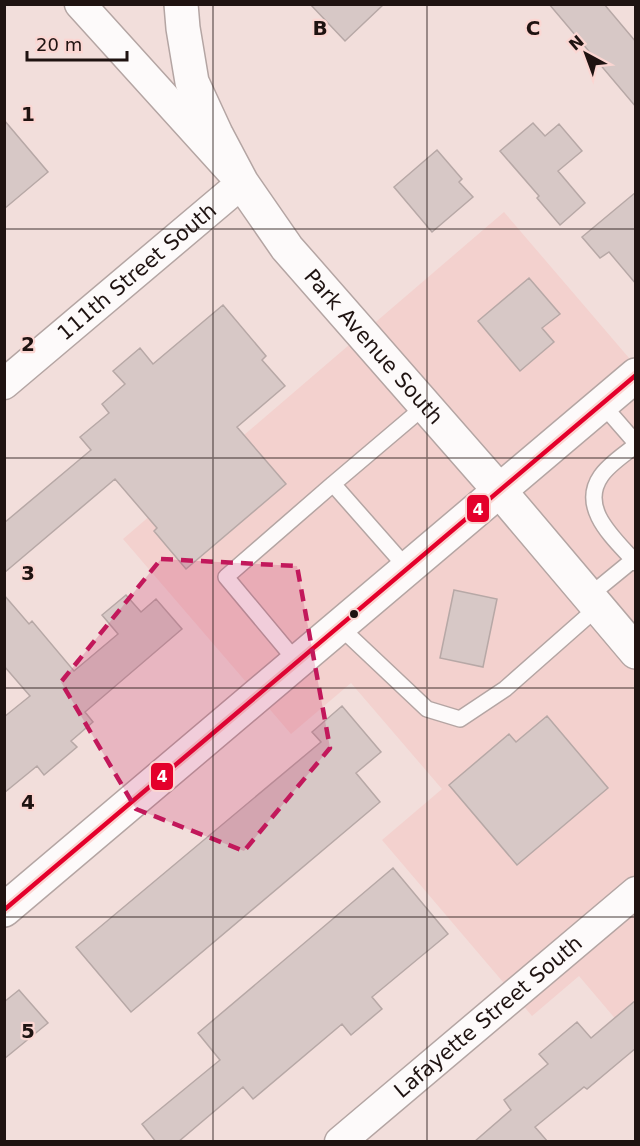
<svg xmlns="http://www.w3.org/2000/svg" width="640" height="1146" font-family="'DejaVu Sans',sans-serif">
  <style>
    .built { fill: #f3d1ce }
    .building { fill: #d7c8c6; stroke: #b7a8a6; stroke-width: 1.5 }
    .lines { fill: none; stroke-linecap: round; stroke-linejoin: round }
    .service-casing { stroke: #b4a5a3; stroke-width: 18 }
    .minor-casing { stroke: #b4a5a3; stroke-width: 33 }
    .tertiary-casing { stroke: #b4a5a3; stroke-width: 36 }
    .secondary-casing { stroke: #b4a5a3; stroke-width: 36 }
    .service { stroke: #fdfafa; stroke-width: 15 }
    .minor { stroke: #fdfafa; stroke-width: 30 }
    .tertiary { stroke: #fdfafa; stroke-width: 33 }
    .secondary { stroke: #fdfafa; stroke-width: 33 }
    .bus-1-casing { stroke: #fbd6d2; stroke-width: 9 }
    .bus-1 { stroke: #e4002b; stroke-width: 4.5 }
    .marked { fill: #c2185b; fill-opacity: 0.2; stroke: #c2185b; stroke-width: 4.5; stroke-dasharray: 12 8; stroke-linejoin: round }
    .grid { fill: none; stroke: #1f1311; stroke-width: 1.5; stroke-opacity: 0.55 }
    .bus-dot { fill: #1f1311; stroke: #fbd6d2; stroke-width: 2 }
    .labels { text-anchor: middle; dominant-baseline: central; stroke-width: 4.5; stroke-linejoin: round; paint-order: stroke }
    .street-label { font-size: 21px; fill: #1f1311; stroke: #fbd6d2 }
    .grid-label { font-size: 20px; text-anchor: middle; font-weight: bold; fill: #1f1311; stroke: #fbd6d2; stroke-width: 4.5; stroke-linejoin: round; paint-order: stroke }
    .line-badge { stroke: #fbd6d2; stroke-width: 2 }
    .badge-label { font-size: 16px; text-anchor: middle; font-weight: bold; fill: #fff }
  </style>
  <rect width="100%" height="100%" fill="#f2dedb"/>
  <path class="built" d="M504 212 635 365V1042L579 976 532 1016 382 840 442 789 351 683 291 734 123 539Z"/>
  <path class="building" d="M310 4H384L345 41Z
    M549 4H604L636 42V107Z
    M4 120 48 172 4 209Z
    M533 123 545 136 559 124 582 151 558 171 585 203 560 225 537 198 539 196 500 151Z
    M437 150 462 179 459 182 473 197 432 232 394 187Z
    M636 192V284L609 252 600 258 582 237Z
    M529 278 560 314 542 328 554 342 520 371 478 321Z
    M223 305 266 356 262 360 285 386 237 427 286 484 186 569 154 531 157 528 115 479 4 573V523L91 450 80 437 109 413 102 404 125 384 113 371 140 348 153 364Z
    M454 590 497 599 483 667 440 658Z
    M4 595 29 624 32 621 74 671 118 634 102 615 126 595 141 612 156 599 182 629 85 712 93 722 71 741 77 747 44 775 37 766 4 793V717L30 696 4 666Z
    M342 706 381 752 356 773 380 802 131 1012 76 947 321 742 312 732Z
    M547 716 608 788 517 865 449 785 509 734 516 742Z
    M393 868 448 934 372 997 382 1009 351 1035 342 1024 253 1099 243 1087 178 1142H156L142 1124 220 1060 198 1033Z
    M19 990 48 1023 4 1059V1002Z
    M636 1000V1048L587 1089 584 1087 535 1127 548 1142H474L511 1110 504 1100 548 1064 539 1054 577 1022 591 1038Z"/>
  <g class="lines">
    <g class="service-casing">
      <path id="service" d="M602 404 636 443
        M636 445C625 454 609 464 601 476 578 509 616 540 636 563
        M333 484 425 406
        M589 596 633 560
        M339 626 427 709 460 719 505 689 598 607
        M297 662 226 577 333 484 407 568"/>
    </g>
    <g class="minor-casing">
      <g id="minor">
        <path id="s1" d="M4 384 242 183 80 4"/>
        <path id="s2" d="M340 1142 636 892"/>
      </g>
    </g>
    <g class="tertiary-casing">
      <g id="tertiary">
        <path id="s3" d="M181 4 183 28 192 82 216 134 242 183 287 248 499 490 636 652"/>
      </g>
    </g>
    <g class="secondary-casing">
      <path id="secondary" d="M4 910 636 375"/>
    </g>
    <use href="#service" class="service"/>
    <use href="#minor" class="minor"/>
    <use href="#tertiary" class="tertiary"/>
    <use href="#secondary" class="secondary"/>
    <g class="bus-1-casing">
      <path id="bus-1" d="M4 910 636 375"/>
    </g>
    <use href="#bus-1" class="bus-1"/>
  </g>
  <path class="marked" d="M161 559 297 566 330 748 244 851 136 809 61 682Z"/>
  <path class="grid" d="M213 4V1142M427 4V1142M4 229H636M4 458H636M4 688H636M4 917H636"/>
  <circle class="bus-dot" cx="354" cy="614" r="5"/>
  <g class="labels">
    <g class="street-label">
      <text stroke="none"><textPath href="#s1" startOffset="174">111th Street South</textPath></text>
      <text stroke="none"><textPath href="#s3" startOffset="402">Park Avenue South</textPath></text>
      <text stroke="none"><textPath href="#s2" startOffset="194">Lafayette Street South</textPath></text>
    </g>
  </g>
  <g class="grid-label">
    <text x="320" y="35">B</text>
    <text x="533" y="35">C</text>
    <text x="28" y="121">1</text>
    <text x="28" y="351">2</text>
    <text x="28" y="580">3</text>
    <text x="28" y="809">4</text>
    <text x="28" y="1038">5</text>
  </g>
  <g class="line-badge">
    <rect x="466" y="494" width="24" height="29" rx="6" fill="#e4002b"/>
    <rect x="150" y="762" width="24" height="29" rx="6" fill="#e4002b"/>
  </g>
  <g class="badge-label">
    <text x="478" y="515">4</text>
    <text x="162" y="782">4</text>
  </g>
  <rect width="640" height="1146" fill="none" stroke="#1f1311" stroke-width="12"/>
  <g transform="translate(586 54) rotate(319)" stroke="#fbd6d2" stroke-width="4.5" paint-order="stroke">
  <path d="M0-4.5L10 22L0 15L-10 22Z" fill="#1f1311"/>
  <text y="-9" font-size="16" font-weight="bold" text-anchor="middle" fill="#1f1311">N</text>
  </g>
  <path d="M27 51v9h100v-9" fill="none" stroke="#1f1311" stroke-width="3"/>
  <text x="36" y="51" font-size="18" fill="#1f1311" stroke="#fbd6d2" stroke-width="4.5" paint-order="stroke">20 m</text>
</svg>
